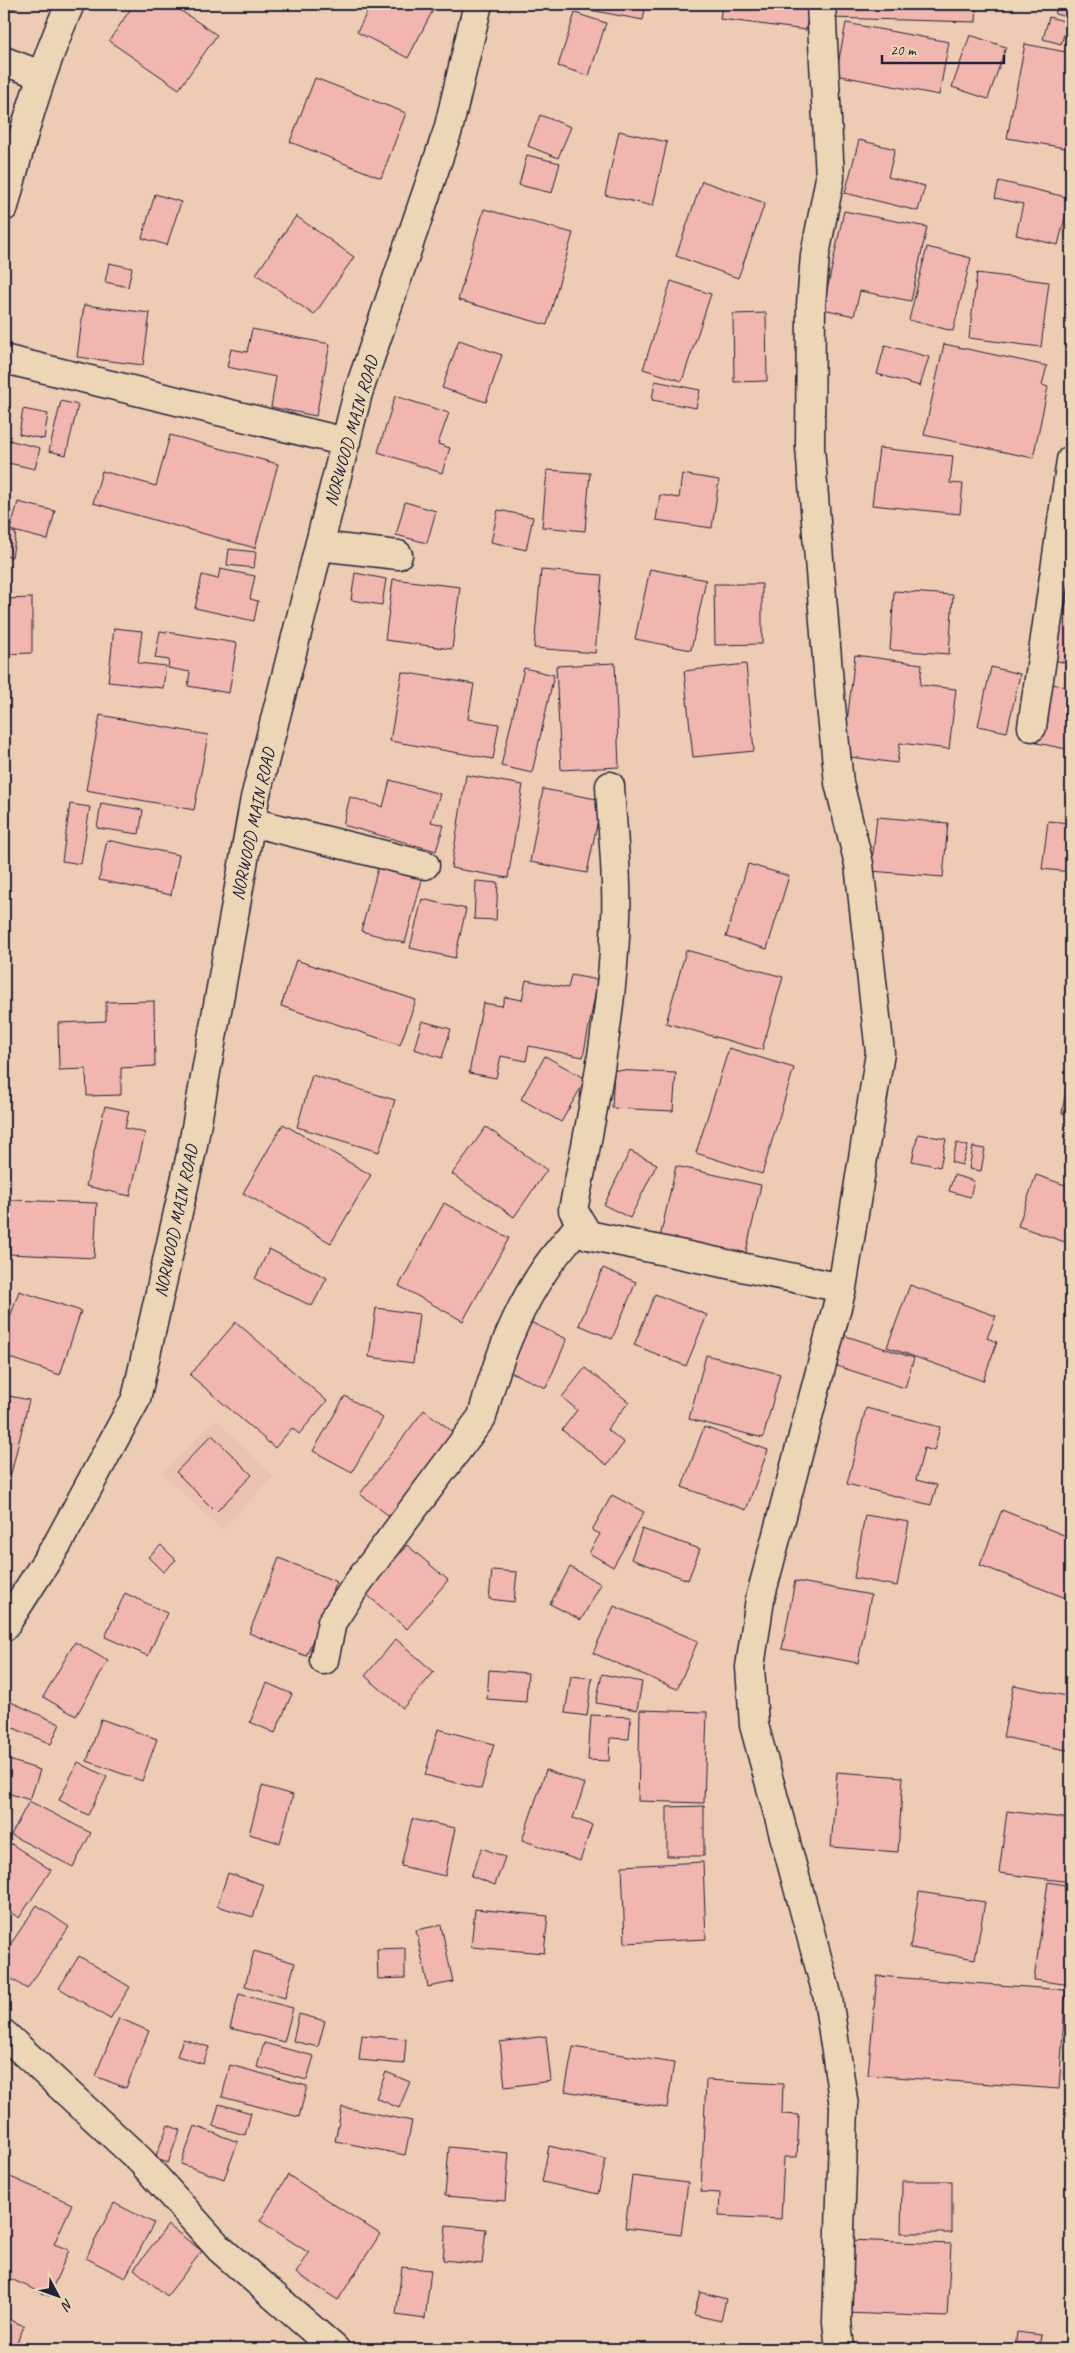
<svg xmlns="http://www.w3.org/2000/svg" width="1075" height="2353" font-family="Caveat,sans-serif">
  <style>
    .built { fill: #ebc2b1 }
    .building { fill: #f1b6b0; stroke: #22223b }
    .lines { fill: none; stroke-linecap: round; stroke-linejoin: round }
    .street-casing { stroke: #22223b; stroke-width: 31 }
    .street { stroke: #edd6b6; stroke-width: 28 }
    .labels { text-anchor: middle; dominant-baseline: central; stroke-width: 4; stroke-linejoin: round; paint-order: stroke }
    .street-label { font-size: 18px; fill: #22223b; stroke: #edd6b6 }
  </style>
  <rect width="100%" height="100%" fill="#eeccb4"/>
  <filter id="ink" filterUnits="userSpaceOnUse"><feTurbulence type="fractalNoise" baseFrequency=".02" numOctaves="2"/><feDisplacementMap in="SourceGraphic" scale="10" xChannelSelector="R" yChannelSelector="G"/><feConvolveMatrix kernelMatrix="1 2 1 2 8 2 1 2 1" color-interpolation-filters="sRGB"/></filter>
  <g filter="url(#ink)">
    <path class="built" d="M216 1419 274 1477 221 1530 162 1473Z"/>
    <path class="building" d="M4 4H25L4 12Z
      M134 4H171L217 35 179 89 109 41Z
      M371 4H419L433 10 408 58 357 32Z
      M580 4H646L643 20 579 8Z
      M722 4H810L806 30 720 19Z
      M831 4H977L976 22 830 18Z
      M1058 4H1071V18L1055 14Z
      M575 13 606 23 589 76 558 66Z
      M1049 17 1068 22 1061 44 1043 39Z
      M846 23 949 42 939 95 836 75Z
      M970 35 1006 47 988 99 952 87Z
      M1025 44 1071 53V149L1007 138Z
      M315 78 406 113 381 178 290 142Z
      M540 115 571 127 558 158 528 146Z
      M619 131 667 142 653 206 605 195Z
      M859 140 895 149 888 177 925 186 918 211 845 193Z
      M527 155 560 163 552 193 519 185Z
      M702 181 765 203 738 278 676 256Z
      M999 181 1070 198 1058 245 1016 235 1023 204 995 198Z
      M155 194 181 202 167 245 142 238Z
      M484 209 573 233 547 325 458 300Z
      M844 211 927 227 911 301 860 291 854 316 823 309Z
      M296 216 354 257 314 315 256 274Z
      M927 247 971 258 953 331 909 320Z
      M109 263 132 268 128 287 105 282Z
      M977 273 1049 282 1041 347 969 338Z
      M671 281 711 294 682 381 643 369Z
      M84 305 150 313 143 365 77 357Z
      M766 313 767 381 734 382 733 314Z
      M252 329 330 344 316 416 271 407 276 377 227 367 231 349 247 352Z
      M459 340 502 355 486 402 442 388Z
      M944 344 1047 366 1042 385 1048 387 1033 458 924 435Z
      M885 345 929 357 920 386 877 374Z
      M655 381 700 390 696 408 652 400Z
      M395 396 449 413 438 444 450 448 442 473 378 452Z
      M61 401 78 405 66 455 49 451Z
      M23 409 48 414 44 439 19 434Z
      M170 435 278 464 255 548 93 503 102 471 156 486Z
      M4 439 40 448 35 469 4 462Z
      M879 448 953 456 950 483 963 484 960 514 872 505Z
      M547 470 590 473 585 531 542 527Z
      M682 474 719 480 712 528 656 520 660 495 679 498Z
      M18 502 55 511 48 540 10 530Z
      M405 502 436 511 427 543 396 535Z
      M498 510 533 517 526 550 491 542Z
      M4 531 16 533 12 557 4 556Z
      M229 549 256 552 254 568 227 565Z
      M220 569 255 576 250 599 258 601 254 621 195 608 202 575 218 579Z
      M650 569 706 580 691 650 635 639Z
      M541 570 602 575 595 653 534 648Z
      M355 573 386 579 382 605 351 600Z
      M393 579 460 587 452 649 385 640Z
      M1071 582V664L1053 660Z
      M714 584H762V644L715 645Z
      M894 591 953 595 949 654 890 650Z
      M32 598V653L4 654V599Z
      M114 628 142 631 138 663 166 666 163 688 108 682Z
      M160 631 237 643 229 693 188 686 190 672 168 668 169 660 155 658Z
      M855 655 922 664 920 685 956 689 949 749 900 743 897 763 843 756Z
      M615 663 619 767 561 770 556 666Z
      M746 664 754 751 693 757 684 671Z
      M991 667 1020 674 1007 732 978 726Z
      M524 668 554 675 532 773 501 766Z
      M402 672 474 684 468 719 499 724 493 759 390 741Z
      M1049 683 1071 688V750L1037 743Z
      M100 715 208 735 194 810 86 790Z
      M466 775 523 785 508 878 451 868Z
      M390 780 440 794 431 822 444 825 436 851 343 825 350 797 383 807Z
      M543 789 602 800 587 873 530 862Z
      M101 803 143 810 139 834 97 828Z
      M70 804 90 807 81 864 62 861Z
      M877 817 948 823 943 877 871 871Z
      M1048 821 1071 823V872L1042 869Z
      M107 840 179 855 171 895 99 880Z
      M379 864 423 876 405 943 361 931Z
      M748 864 789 876 767 949 726 937Z
      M476 881 498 883 496 920 474 919Z
      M422 899 466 909 455 958 410 948Z
      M686 950 783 977 762 1050 666 1023Z
      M296 960 416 1000 400 1045 281 1006Z
      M571 975 598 980 583 1057 529 1046 526 1061 501 1056 496 1078 469 1073 483 1003 502 1006 505 997 522 1000 526 980 568 988Z
      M154 1001 155 1066 121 1068V1095L87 1096 86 1069 59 1070 58 1023 106 1021V1002Z
      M422 1021 451 1029 442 1058 414 1049Z
      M729 1048 794 1068 762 1174 696 1153Z
      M545 1056 586 1079 561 1122 521 1099Z
      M1071 1060V1115L1062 1113Z
      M614 1070 676 1073 673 1111 612 1108Z
      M312 1075 395 1100 379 1152 297 1127Z
      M105 1106 129 1111 125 1128 145 1133 130 1196 86 1186Z
      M283 1124 371 1175 331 1243 243 1193Z
      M486 1127 547 1170 514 1217 452 1174Z
      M918 1134 946 1139 940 1167 912 1161Z
      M957 1143 968 1146 962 1165 951 1162Z
      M973 1147 985 1149 981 1171 969 1169Z
      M630 1151 657 1164 630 1218 604 1205Z
      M676 1166 761 1185 744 1261 659 1242Z
      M954 1175 974 1181 970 1197 949 1191Z
      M1036 1175 1071 1187V1244L1018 1226Z
      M11 1200 97 1203 94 1258 9 1254Z
      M444 1203 509 1238 463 1321 399 1286Z
      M269 1249 327 1278 312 1306 255 1279Z
      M603 1268 636 1282 612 1339 579 1325Z
      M910 1285 996 1316 987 1338 997 1342 983 1381 887 1347Z
      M19 1291 81 1311 60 1375 4 1356V1335Z
      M655 1294 707 1315 686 1366 634 1345Z
      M376 1308 419 1314 413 1363 369 1357Z
      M236 1322 327 1401 299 1434 292 1428 275 1448 190 1375Z
      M530 1322 567 1339 546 1388 508 1371Z
      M843 1335 914 1358 905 1388 834 1365Z
      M706 1355 780 1374 763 1438 689 1419Z
      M585 1368 629 1402 607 1429 624 1443 607 1465 562 1430 577 1410 562 1397Z
      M4 1395 29 1400 10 1478 4 1477Z
      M345 1396 383 1418 352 1472 313 1451Z
      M866 1408 940 1427 934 1451 924 1448 916 1480 937 1485 931 1505 847 1484Z
      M424 1410 456 1434 392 1518 360 1494Z
      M704 1427 768 1450 746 1510 682 1487Z
      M212 1435 252 1475 216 1512 176 1472Z
      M612 1495 644 1512 613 1567 589 1553 600 1534 592 1530Z
      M1002 1510 1071 1538V1584L1066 1598 980 1565Z
      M865 1515 909 1522 897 1586 854 1578Z
      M642 1529 700 1549 688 1580 631 1559Z
      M161 1545 176 1560 163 1572 148 1557Z
      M407 1545 448 1580 407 1629 366 1594Z
      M279 1558 337 1582 306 1656 249 1633Z
      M570 1567 601 1584 581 1620 550 1604Z
      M492 1570 517 1572 514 1602 489 1599Z
      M795 1581 871 1595 858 1663 782 1649Z
      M125 1593 167 1613 148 1656 105 1637Z
      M614 1606 698 1641 677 1689 593 1653Z
      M396 1639 434 1672 403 1708 365 1676Z
      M75 1642 108 1661 76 1716 43 1697Z
      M489 1670 528 1673 526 1702 487 1699Z
      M602 1674 642 1682 637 1710 596 1703Z
      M571 1676 592 1678 587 1716 565 1713Z
      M267 1683 292 1694 275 1733 250 1722Z
      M1014 1685 1071 1697V1751L1003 1737Z
      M11 1702 60 1724 51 1744 4 1724Z
      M640 1710 707 1712 704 1803 638 1801Z
      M591 1715 631 1717 629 1739 610 1738 609 1761 588 1760Z
      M101 1719 157 1739 142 1781 87 1761Z
      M438 1729 494 1744 481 1789 425 1775Z
      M9 1760 40 1770 30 1800 4 1792V1776Z
      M78 1762 107 1777 88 1815 59 1800Z
      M546 1770 585 1784 573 1818 592 1825 580 1861 522 1840Z
      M837 1772 903 1777 898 1852 831 1847Z
      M262 1786 293 1795 280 1843 249 1834Z
      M29 1801 91 1833 73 1867 11 1835Z
      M704 1806V1856H667V1807Z
      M1007 1811 1071 1819V1882L999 1873Z
      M412 1819 455 1828 445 1876 401 1866Z
      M4 1839 51 1870 19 1918 4 1908Z
      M482 1848 505 1857 495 1885 471 1876Z
      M703 1862 706 1939 625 1943 622 1866Z
      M228 1873 264 1885 253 1917 217 1906Z
      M1048 1882 1071 1886V1985L1034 1980Z
      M919 1892 985 1902 975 1959 910 1948Z
      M37 1905 69 1927 27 1989 4 1974V1954Z
      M475 1909 548 1916 544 1953 471 1947Z
      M441 1925 453 1982 428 1987 416 1930Z
      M405 1948V1978L378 1979 377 1949Z
      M254 1951 295 1963 285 1998 245 1986Z
      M79 1956 130 1987 110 2019 59 1988Z
      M877 1976 1066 1990 1059 2089 868 2075Z
      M239 1994 293 2008 284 2042 230 2028Z
      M299 2014 325 2021 318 2047 293 2041Z
      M119 2018 149 2031 126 2088 95 2076Z
      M362 2035 406 2039 404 2064 359 2060Z
      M546 2036 551 2081 505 2087 500 2042Z
      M183 2039 209 2047 203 2064 177 2056Z
      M264 2043 314 2056 307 2080 257 2067Z
      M573 2047 674 2063 667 2108 565 2091Z
      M230 2065 307 2086 299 2117 222 2097Z
      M386 2072 410 2082 399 2108 376 2098Z
      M706 2080 783 2084 782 2114 799 2115 797 2157H784L781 2219 719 2216 720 2193 701 2192Z
      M219 2104 251 2113 245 2135 213 2126Z
      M342 2107 412 2121 405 2155 335 2141Z
      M168 2125 180 2130 168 2163 155 2158Z
      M195 2126 238 2142 224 2179 181 2164Z
      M549 2146 606 2159 598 2194 542 2182Z
      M449 2147 509 2153 505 2201 445 2196Z
      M6 2175 72 2204 54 2244 69 2250 49 2296 4 2276V2182Z
      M288 2175 380 2234 338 2300 296 2273 309 2253 260 2221Z
      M632 2176 688 2183 681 2235 625 2228Z
      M902 2181H952V2233H901Z
      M114 2203 154 2223 125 2278 86 2258Z
      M168 2225 202 2251 167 2296 134 2269Z
      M446 2225 486 2229 482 2264 443 2260Z
      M848 2240 951 2244 947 2317 845 2313Z
      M402 2267 431 2270 425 2319 396 2315Z
      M700 2292 726 2299 721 2321 694 2315Z
      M4 2317 24 2326 14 2349H4Z
      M1017 2332 1041 2335 1039 2349H1015Z
      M412 2344 441 2349H411Z"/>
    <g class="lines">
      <g class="street-casing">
        <path id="street" d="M821 4 830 178 815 255 811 305 810 447 830 696 839 783 859 864 880 1053 842 1288 760 1599 750 1667 754 1725 828 1998 844 2106 837 2322 840 2349
          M4 61 41 75
          M4 207C22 137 41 69 70 4
          M4 359 346 442
          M319 546 398 555
          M1032 727 1071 460
          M610 786C612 829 618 875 616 918 612 1018 593 1113 573 1210L588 1235 842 1288
          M251 822 425 865
          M4 1627 58 1543 136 1399 192 1150 255 798 358 393 448 130 478 4
          M324 1660 332 1622 357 1584 482 1417C495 1367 515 1313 545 1269 555 1254 569 1239 580 1224
          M4 2034 141 2161 220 2249 335 2349"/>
      </g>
      <use href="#street" class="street"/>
    </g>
  </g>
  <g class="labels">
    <g class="street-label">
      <text transform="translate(351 431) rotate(-74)">NORWOOD MAIN ROAD</text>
      <text transform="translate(253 824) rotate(-78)">NORWOOD MAIN ROAD</text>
      <text transform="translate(176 1221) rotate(-78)">NORWOOD MAIN ROAD</text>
    </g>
  </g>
  <rect width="1075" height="2353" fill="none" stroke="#edd6b6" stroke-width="20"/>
  <rect x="10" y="10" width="1055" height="2333" fill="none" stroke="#22223b" stroke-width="2" filter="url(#ink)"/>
  <g transform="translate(58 2296) rotate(131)" stroke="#edd6b6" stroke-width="4" paint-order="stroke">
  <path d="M0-4L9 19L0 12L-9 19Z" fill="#22223b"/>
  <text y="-8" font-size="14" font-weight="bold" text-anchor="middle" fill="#22223b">N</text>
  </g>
  <path d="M882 55v8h122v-8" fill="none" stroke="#22223b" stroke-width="2.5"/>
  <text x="890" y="55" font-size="15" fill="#22223b" stroke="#edd6b6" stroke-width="4" paint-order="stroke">20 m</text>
</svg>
